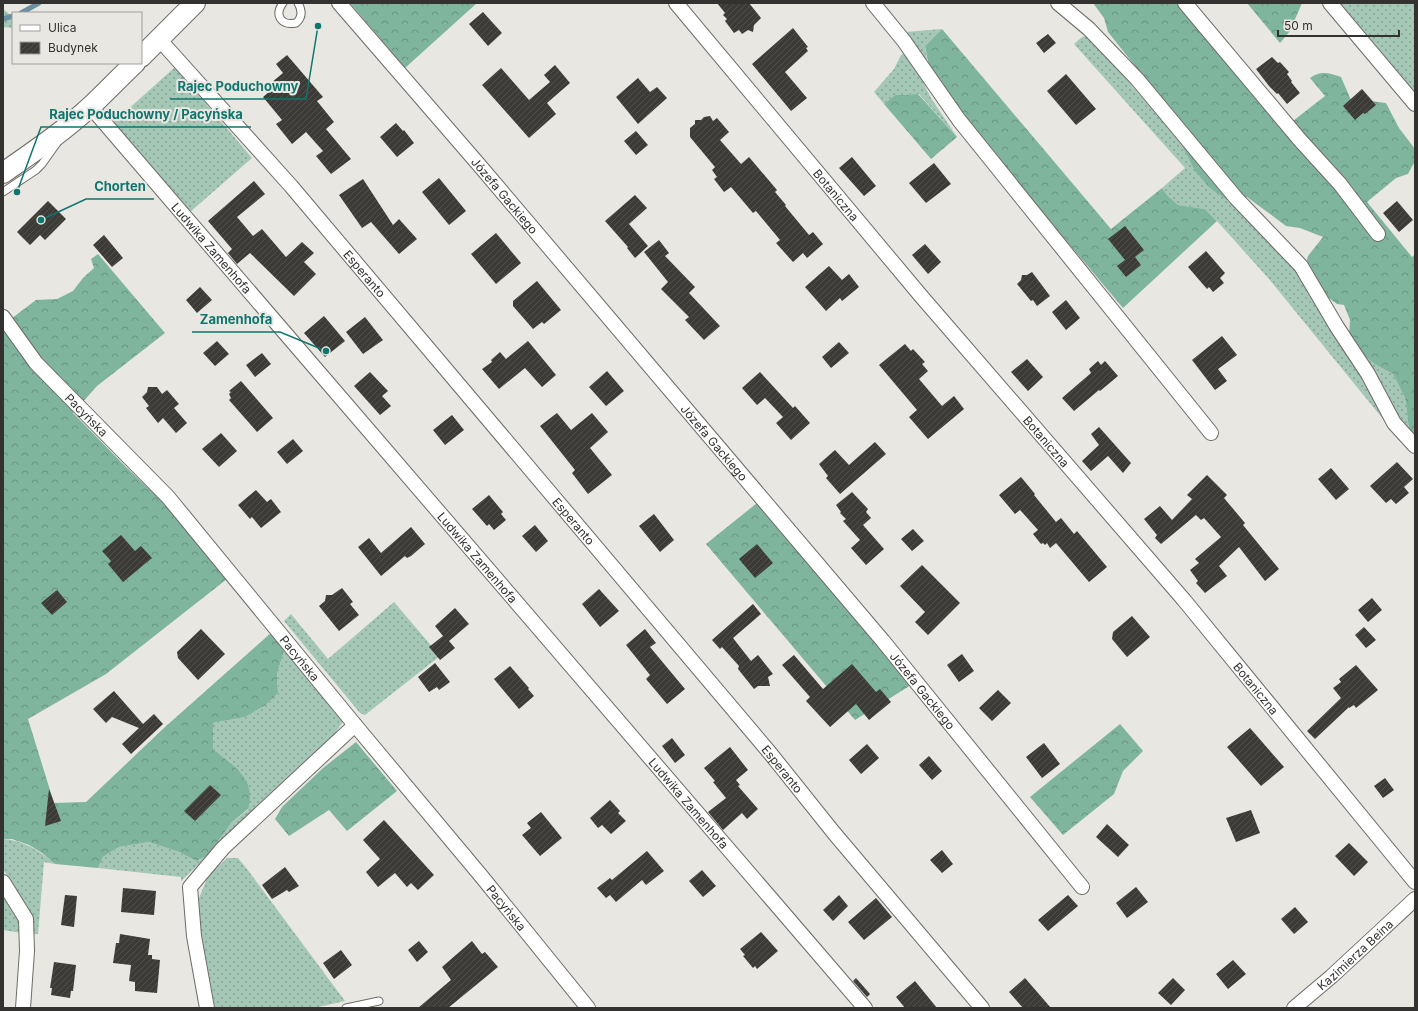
<svg xmlns="http://www.w3.org/2000/svg" width="1418" height="1011" font-family="Inter,sans-serif">
  <style>
    .grass { fill: url(#grass-dots) }
    .forest { fill: url(#forest-crowns) }
    .lines { fill: none; stroke-linecap: round; stroke-linejoin: round }
    .stream { stroke: #6a909f; stroke-width: 5 }
    .building { fill: url(#building-hatch) }
    .service-casing { stroke: #6d6b66; stroke-width: 9 }
    .minor-casing { stroke: #6d6b66; stroke-width: 16 }
    .secondary-casing { stroke: #6d6b66; stroke-width: 22 }
    .service { stroke: #fff; stroke-width: 7 }
    .minor { stroke: #fff; stroke-width: 14 }
    .secondary { stroke: #fff; stroke-width: 20 }
    .labels { text-anchor: middle; dominant-baseline: central; stroke-width: 4; stroke-linejoin: round; paint-order: stroke }
    .street-label { font-size: 12px; fill: #333230; stroke: #e9e7e2 }
    .leader { fill: none; stroke: #0f766e; stroke-width: 1.5 }
    .callout-dot { fill: #0f766e; stroke: #e9e7e2; stroke-width: 1.5 }
    .callout-label { font-size: 13px; text-anchor: middle; font-weight: bold; fill: #0f766e; stroke: #e9e7e2; stroke-width: 4; stroke-linejoin: round; paint-order: stroke }
  </style>
  <defs>
    <pattern id="grass-dots" width="8" height="8" patternUnits="userSpaceOnUse"><rect width="8" height="8" fill="#a4c7b6"/><path d="M2 2h.1M6 6h.1" fill="none" stroke="#86a294" stroke-width="1.8" stroke-linecap="round"/></pattern>
    <pattern id="forest-crowns" width="20" height="18" patternUnits="userSpaceOnUse"><rect width="20" height="18" fill="#80b59d"/><path d="M2 6a3 3 0 1 1 6 0M12 15a3 3 0 1 1 6 0" fill="none" stroke="#699480"/></pattern>
    <pattern id="building-hatch" width="6" height="6" patternUnits="userSpaceOnUse"><rect width="6" height="6" fill="#3d3b37"/><path d="M-1 1l2-2M0 6l6-6M5 7l2-2" fill="none" stroke="#514f4c"/></pattern>
  </defs>
  <rect width="100%" height="100%" fill="#e9e7e2"/>
  <path class="grass" d="M1336 3H1415V97Z
    M3 9 13 17V28L3 27Z
    M942 29 925 46 928 66 905 32Z
    M1087 36 1101 50 1152 109 1175 130 1185 148 1234 199 1297 272 1337 335 1381 410 1383 419 1269 279 1217 221 1205 209 1178 205 1167 195 1162 188 1185 168 1074 44 1082 37Z
    M906 53 916 68 931 98 957 137 919 94 895 95 884 104 874 92 894 69 901 55Z
    M175 67 252 158 190 212 114 122Z
    M1362 354 1376 365 1393 374 1405 398 1409 429 1399 420Z
    M394 602 440 656 365 715 360 713 284 621 291 614 328 659Z
    M284 651 344 720 330 741 181 881V877L98 868 103 857 119 847 149 842 179 852 198 861 208 855 232 822 248 810 230 762 213 749V723L245 717 266 705 278 693 277 674Z
    M3 839C23 840 40 851 55 864L44 862 38 934H33L31 920 12 883 3 869Z
    M227 858H238L247 869 345 1001 314 1008H215L198 914 197 903 208 876Z
    M3 892 20 919 22 933 3 930Z"/>
  <path class="forest" d="M350 3H477L405 68Z
    M1093 3H1177L1280 125 1293 121 1325 96 1310 78C1320 70 1330 73 1341 77L1351 100H1362L1386 103 1399 128 1415 149V161L1408 174 1396 178 1367 202 1412 257 1415 254V436L1409 429 1405 398 1393 374 1376 365 1362 354 1349 336 1350 320 1344 305 1337 304 1322 293 1306 263 1308 256 1323 237 1300 228 1286 226 1247 197 1227 200 1209 187 1195 171 1155 91 1108 32 1104 18Z
    M1247 3H1302L1290 31 1280 43Z
    M942 29 1111 229 1162 188 1167 195 1178 205 1205 209 1217 221 1123 308 982 141 929 66 925 46Z
    M918 94 957 137 931 159 884 104 895 95Z
    M98 254 165 333 97 386 73 413 126 467 162 501 227 579 106 674 28 719 54 803 86 802 165 727 272 632 284 651 277 674 278 693 266 705 245 717 213 723V749C228 761 251 776 250 797 250 801 249 805 248 809L232 822 208 855 197 861 179 852 149 842 119 847 103 857 98 868 55 864 42 853 29 845 12 839H3V325L36 300 57 299 73 291 83 278 94 268 91 259Z
    M757 503 911 685 855 720 706 544Z
    M1120 724 1143 751 1123 771 1114 794 1063 835 1030 797Z
    M356 742 397 791 347 831 329 810 289 836 275 819 282 807 323 768Z"/>
  <g class="lines">
    <path class="stream" d="M21 13 39 3
      M3 19 13 16"/>
  </g>
  <path class="building" d="M717 3H749L761 18 754 25 753 32 748 30 742 34 739 30 734 33 725 21 727 19 723 15 725 13Z
    M483 12 502 33 488 46 469 24Z
    M793 28 808 47 806 48 808 51 785 72 807 98 791 111 752 64Z
    M1048 34 1056 43 1044 53 1036 43Z
    M287 55 323 97 317 101 334 122 326 129 351 159 331 174 316 156 323 151 306 132 292 144 276 124 282 120 263 97 270 91 266 87 283 73 276 64Z
    M1272 57 1278 63 1280 62 1289 72 1287 74 1292 81 1291 82 1300 93 1287 104 1278 93 1277 94 1269 86 1256 69Z
    M555 65 570 83 547 103 556 114 529 138 482 85 501 68 529 100 550 82 544 75Z
    M1066 74 1096 109 1076 125 1047 91Z
    M638 78 650 92 657 87 667 98 638 124 616 97Z
    M1362 89 1376 105 1365 114 1363 113 1355 120 1343 106Z
    M710 116 713 121 717 118 729 132 720 140 741 164 749 157 777 190 775 192 786 205 785 206 809 235 813 232 823 244 807 258 803 253 793 262 776 243 780 240 756 211 753 213 731 187 724 192 714 179 717 177 712 170 715 167 690 137V128L695 124V120H701L704 117Z
    M396 123 403 131 404 130 414 143 397 157 380 137Z
    M636 131 648 145 636 155 624 141Z
    M852 157 876 186 864 196 839 168Z
    M934 163 951 184 926 203 909 183Z
    M439 178 466 211 449 225 422 192Z
    M363 179 393 225 399 219 417 239 399 254 371 222 362 228 339 195Z
    M254 181 265 194 237 217 253 236 262 229 286 257 302 242 314 253 304 262 316 274 294 296 250 253 237 264 228 253 232 249 208 221Z
    M635 195 647 208 629 224 648 246 635 258 627 248 628 247 605 221Z
    M48 201 66 219 45 240 40 235 30 245 17 232Z
    M1397 201 1413 220 1399 232 1383 213Z
    M1125 226 1144 250 1135 257 1141 265 1126 277 1117 266 1125 260 1108 239Z
    M496 233 521 263 496 284 471 254Z
    M104 235 123 258 112 267 93 245Z
    M659 240 669 253 665 256 695 287 689 293 720 326 704 340 685 320 689 317 661 289 668 282 644 252Z
    M925 244 941 262 928 274 912 255Z
    M1206 251 1225 273 1220 278 1224 283 1213 292 1209 287 1207 289 1188 267Z
    M829 266 842 280 849 274 859 287 842 301 840 298 826 311 805 287Z
    M1032 272 1050 296 1037 306 1033 300 1031 301 1017 284 1021 280 1022 275H1027Z
    M537 281 561 310 544 324 542 322 533 329 513 306V301Z
    M200 287 212 300 197 313 186 300Z
    M1066 300 1080 318 1066 330 1052 312Z
    M324 316 345 341 325 357 304 333Z
    M365 317 383 340 363 354 346 332Z
    M1222 336 1237 355 1218 369 1227 381 1215 390 1192 360Z
    M217 341 229 354 215 366 203 353Z
    M528 341 556 375 542 387 525 368 499 389 482 369 492 362 491 360 500 352 506 359Z
    M839 342 849 353 831 368 822 357Z
    M905 344 911 351 913 349 925 362 922 364 928 371 919 379 942 406 954 396 964 409 928 439 909 417 917 410 879 365Z
    M262 353 271 364 255 377 246 365Z
    M1027 359 1043 377 1028 391 1011 372Z
    M1098 361 1101 365 1105 361 1118 376 1100 391 1099 390 1074 411 1062 398 1091 373 1089 369Z
    M607 371 624 391 606 406 589 387Z
    M370 372 388 391 382 396 391 406 380 415 354 386Z
    M760 372 793 408 795 406 810 423 791 440 776 423 783 417 765 398 757 405 742 388Z
    M241 381 273 418 257 432 229 400 231 398 229 394 231 392 229 391Z
    M148 387H157L162 394 167 390 179 404 174 408 187 423 176 433 163 418 158 423 146 408 149 406 142 397 147 392Z
    M557 413 571 430 592 413 608 432 590 448 612 475 588 494 572 473 575 470 540 426Z
    M452 415 464 430 445 445 433 430Z
    M1099 427 1131 463 1123 473 1108 456 1091 471 1082 461 1099 445 1091 434Z
    M221 433 237 451 219 467 202 449Z
    M293 439 303 451 287 464 277 452Z
    M875 442 886 454 840 494 826 478 828 476 819 464 835 450 849 465Z
    M1397 462 1413 479 1404 487 1409 493 1396 504 1391 499 1386 503 1370 486Z
    M1331 468 1349 489 1336 500 1318 479Z
    M1207 475 1227 495 1224 498 1245 523 1243 525 1279 569 1265 581 1239 547 1219 566 1227 576 1205 593 1196 583 1198 581 1190 570 1199 563 1195 559 1221 537 1204 518 1201 520 1196 515 1161 544 1155 538 1157 535 1144 519 1160 506 1172 520 1192 499 1187 495Z
    M1021 477 1035 494 1034 495 1056 522 1061 518 1074 534 1077 531 1107 567 1089 582 1056 543 1050 548 1047 543 1045 545 1043 543 1041 544 1033 534 1038 530 1021 511 1020 510 1015 514 999 495Z
    M256 490 267 502 271 499 281 512 261 528 252 517 250 519 238 505Z
    M852 492 868 509 866 512 871 518 863 525 884 549 866 565 851 548 860 540 843 521 846 519 840 513 841 512 836 505Z
    M489 495 503 512 501 514 506 520 494 530 489 524 487 526 472 509Z
    M654 514 674 540 660 552 639 526Z
    M535 525 548 541 536 552 522 536Z
    M411 527 425 544 411 556 407 558 405 556 381 576 358 547 369 538 381 553Z
    M913 529 924 541 912 551 901 539Z
    M121 535 135 551 141 546 152 558 123 582 108 564 111 561 102 551Z
    M757 544 773 563 755 578 739 559Z
    M922 565 960 603 928 635 915 622 925 612 900 586Z
    M342 588 353 602 350 604 359 615 339 631 319 606 325 601 326 595H332Z
    M599 589 619 611 600 627 582 604Z
    M57 590 67 602 52 615 41 603Z
    M1372 598 1382 610 1368 622 1358 610Z
    M753 604 761 614 733 638 751 661 758 655 773 674 768 677 770 686H758L754 689 738 669 739 666 722 647 720 649 712 640Z
    M455 608 469 624 449 641 455 648 440 660 429 647 443 636 435 626Z
    M1132 616 1150 637 1127 657 1112 639 1113 632Z
    M1364 627 1376 640 1366 648 1355 635Z
    M201 629 225 654 198 680 178 658 177 652Z
    M645 629 656 643 650 647 685 689 667 704 646 679 650 675 626 645Z
    M962 654 974 671 959 682 947 665Z
    M794 655 823 689 852 664 876 692 880 689 891 702 869 720 856 704 830 727 806 701 810 697 782 665Z
    M435 663 450 682 439 690 437 687 429 692 418 677Z
    M1356 665 1378 690 1356 708 1354 705 1349 708V707L1315 739 1307 731 1341 698 1333 688 1341 682 1339 679Z
    M510 666 529 688 528 689 534 696 519 709 494 679Z
    M998 690 1011 703 992 721 979 708Z
    M114 691 143 724 154 714 163 724 131 754 122 744 139 728 112 717 106 723 93 709Z
    M1250 728 1284 767 1261 786 1227 747Z
    M672 738 685 755 675 763 662 746Z
    M1044 743 1060 764 1042 778 1026 757Z
    M867 744 879 758 861 774 849 760Z
    M730 747 748 770 736 780 740 785 738 786 758 809 747 819 742 813 723 830 708 812 726 798 713 782 715 781 704 768Z
    M929 756 942 771 932 780 919 765Z
    M1385 778 1394 790 1383 798 1374 786Z
    M210 785 221 795 195 821 184 811Z
    M49 789 61 821 45 826Z
    M610 800 620 811 618 813 626 821 611 834 602 825 598 828 590 818Z
    M1251 810 1260 833 1236 842 1226 818Z
    M541 812 562 838 540 856 522 835 531 828 527 823Z
    M384 820 434 875 418 890 411 883 407 887 395 873 378 887 366 872 380 859 363 840Z
    M1107 824 1129 845 1118 857 1096 837Z
    M1349 843 1368 862 1354 876 1335 856Z
    M942 850 953 864 942 873 930 860Z
    M647 851 664 871 646 885 642 880 616 902 610 895 606 898 597 888 610 878 612 880Z
    M285 867 299 886 289 892 287 890 272 899 262 885Z
    M702 870 716 886 703 897 689 881Z
    M1136 887 1148 902 1127 918 1116 903Z
    M123 888 156 891 154 915 121 912Z
    M65 895 77 896 74 927 61 925Z
    M839 895 848 906 833 921 823 910Z
    M1068 895 1078 906 1048 931 1038 920Z
    M876 898 892 917 864 940 848 922Z
    M1295 907 1308 922 1294 934 1281 919Z
    M761 932 778 951 757 969 755 966 753 968 743 956 745 955 740 949Z
    M120 934 150 939 148 955H152V959L160 960 157 993 135 991V982L129 981 131 965 113 963 116 943H119Z
    M419 941 428 952 417 962 408 950Z
    M472 941 482 954 485 952 498 967 448 1008H418L451 980 442 967Z
    M341 950 352 965 334 979 323 963Z
    M1233 960 1246 974 1228 989 1216 974Z
    M54 962 76 965 73 991H71L70 998 51 995 52 988H50Z
    M856 978 870 994 867 997 853 981Z
    M1025 978 1051 1008H1023L1009 992Z
    M1173 978 1185 990 1171 1005 1158 993Z
    M915 981 937 1008H905L896 997Z"/>
  <g class="lines">
    <g class="service-casing">
      <path id="service" d="M283 3C274 15 281 26 296 23 303 17 302 10 298 3
        M3 192 36 170 42 164 57 143
        M346 1008 379 1001"/>
    </g>
    <g class="minor-casing">
      <g id="minor">
        <path id="s1" d="M339 3 480 166 883 641 1082 887"/>
        <path id="s2" d="M676 3 921 296 1184 600 1415 882"/>
        <path d="M873 3 904 41 959 120 1211 433"/>
        <path d="M1058 3 1089 29 1137 79 1236 198 1301 266 1337 327 1368 374 1394 423 1415 446"/>
        <path d="M1185 3 1300 140 1340 184 1378 234"/>
        <path d="M1330 3 1415 104"/>
        <path id="s3" d="M159 39 291 186 770 753 834 833 982 1008"/>
        <path id="s4" d="M90 106 865 1008"/>
        <path id="s5" d="M3 317 36 363 168 497 355 725 482 877 588 1008"/>
        <path d="M3 882 26 919 27 951 23 1008"/>
        <path d="M207 1008 194 936 190 887 223 848 355 725"/>
        <path id="s6" d="M1294 1008 1332 976 1415 899"/>
      </g>
    </g>
    <g class="secondary-casing">
      <path id="secondary" d="M141 57 195 3
        M3 173C33 152 64 131 91 106 106 92 120 77 135 63"/>
    </g>
    <use href="#service" class="service"/>
    <use href="#minor" class="minor"/>
    <use href="#secondary" class="secondary"/>
  </g>
  <g class="labels">
    <g class="street-label">
      <text stroke="none"><textPath href="#s1" startOffset="254">Józefa Gackiego</textPath></text>
      <text stroke="none"><textPath href="#s2" startOffset="250">Botaniczna</textPath></text>
      <text stroke="none"><textPath href="#s4" startOffset="187">Ludwika Zamenhofa</textPath></text>
      <text stroke="none"><textPath href="#s3" startOffset="312">Esperanto</textPath></text>
      <text stroke="none"><textPath href="#s5" startOffset="129">Pacyńska</textPath></text>
      <text stroke="none"><textPath href="#s2" startOffset="574">Botaniczna</textPath></text>
      <text stroke="none"><textPath href="#s1" startOffset="578">Józefa Gackiego</textPath></text>
      <text stroke="none"><textPath href="#s3" startOffset="636">Esperanto</textPath></text>
      <text stroke="none"><textPath href="#s4" startOffset="595">Ludwika Zamenhofa</textPath></text>
      <text stroke="none"><textPath href="#s5" startOffset="453">Pacyńska</textPath></text>
      <text stroke="none"><textPath href="#s2" startOffset="898">Botaniczna</textPath></text>
      <text stroke="none"><textPath href="#s1" startOffset="902">Józefa Gackiego</textPath></text>
      <text stroke="none"><textPath href="#s3" startOffset="960">Esperanto</textPath></text>
      <text stroke="none"><textPath href="#s4" startOffset="919">Ludwika Zamenhofa</textPath></text>
      <text stroke="none"><textPath href="#s5" startOffset="777">Pacyńska</textPath></text>
      <text stroke="none"><textPath href="#s6" startOffset="81">Kazimierza Beina</textPath></text>
    </g>
  </g>
  <path class="leader" d="M318 26L306 99H170M17 192L41 127H251M41 220L86 199H154M326 351L280 332H192"/>
  <g class="callout-dot">
    <circle cx="318" cy="26" r="4"/>
    <circle cx="17" cy="192" r="4"/>
    <circle cx="41" cy="220" r="4"/>
    <circle cx="326" cy="351" r="4"/>
  </g>
  <g class="callout-label">
    <text x="238" y="91">Rajec Poduchowny</text>
    <text x="146" y="119">Rajec Poduchowny / Pacyńska</text>
    <text x="120" y="191">Chorten</text>
    <text x="236" y="324">Zamenhofa</text>
  </g>
  <rect width="1418" height="1011" fill="none" stroke="#333230" stroke-width="8"/>
  <rect x="12" y="12" width="130" height="52" fill="#e9e7e2" stroke="#a09f9b"/>
  <rect x="20" y="25" width="20" height="6" fill="#ffffff" stroke="#a09f9b"/>
  <text x="48" y="32" font-size="12" fill="#333230">Ulica</text>
  <rect x="20" y="42" width="20" height="12" fill="url(#building-hatch)" stroke="#a09f9b"/>
  <text x="48" y="52" font-size="12" fill="#333230">Budynek</text>
  <path d="M1278 30v6h121v-6" fill="none" stroke="#333230" stroke-width="2"/>
  <text x="1284" y="30" font-size="12" fill="#333230" stroke="#e9e7e2" stroke-width="3" paint-order="stroke">50 m</text>
</svg>
